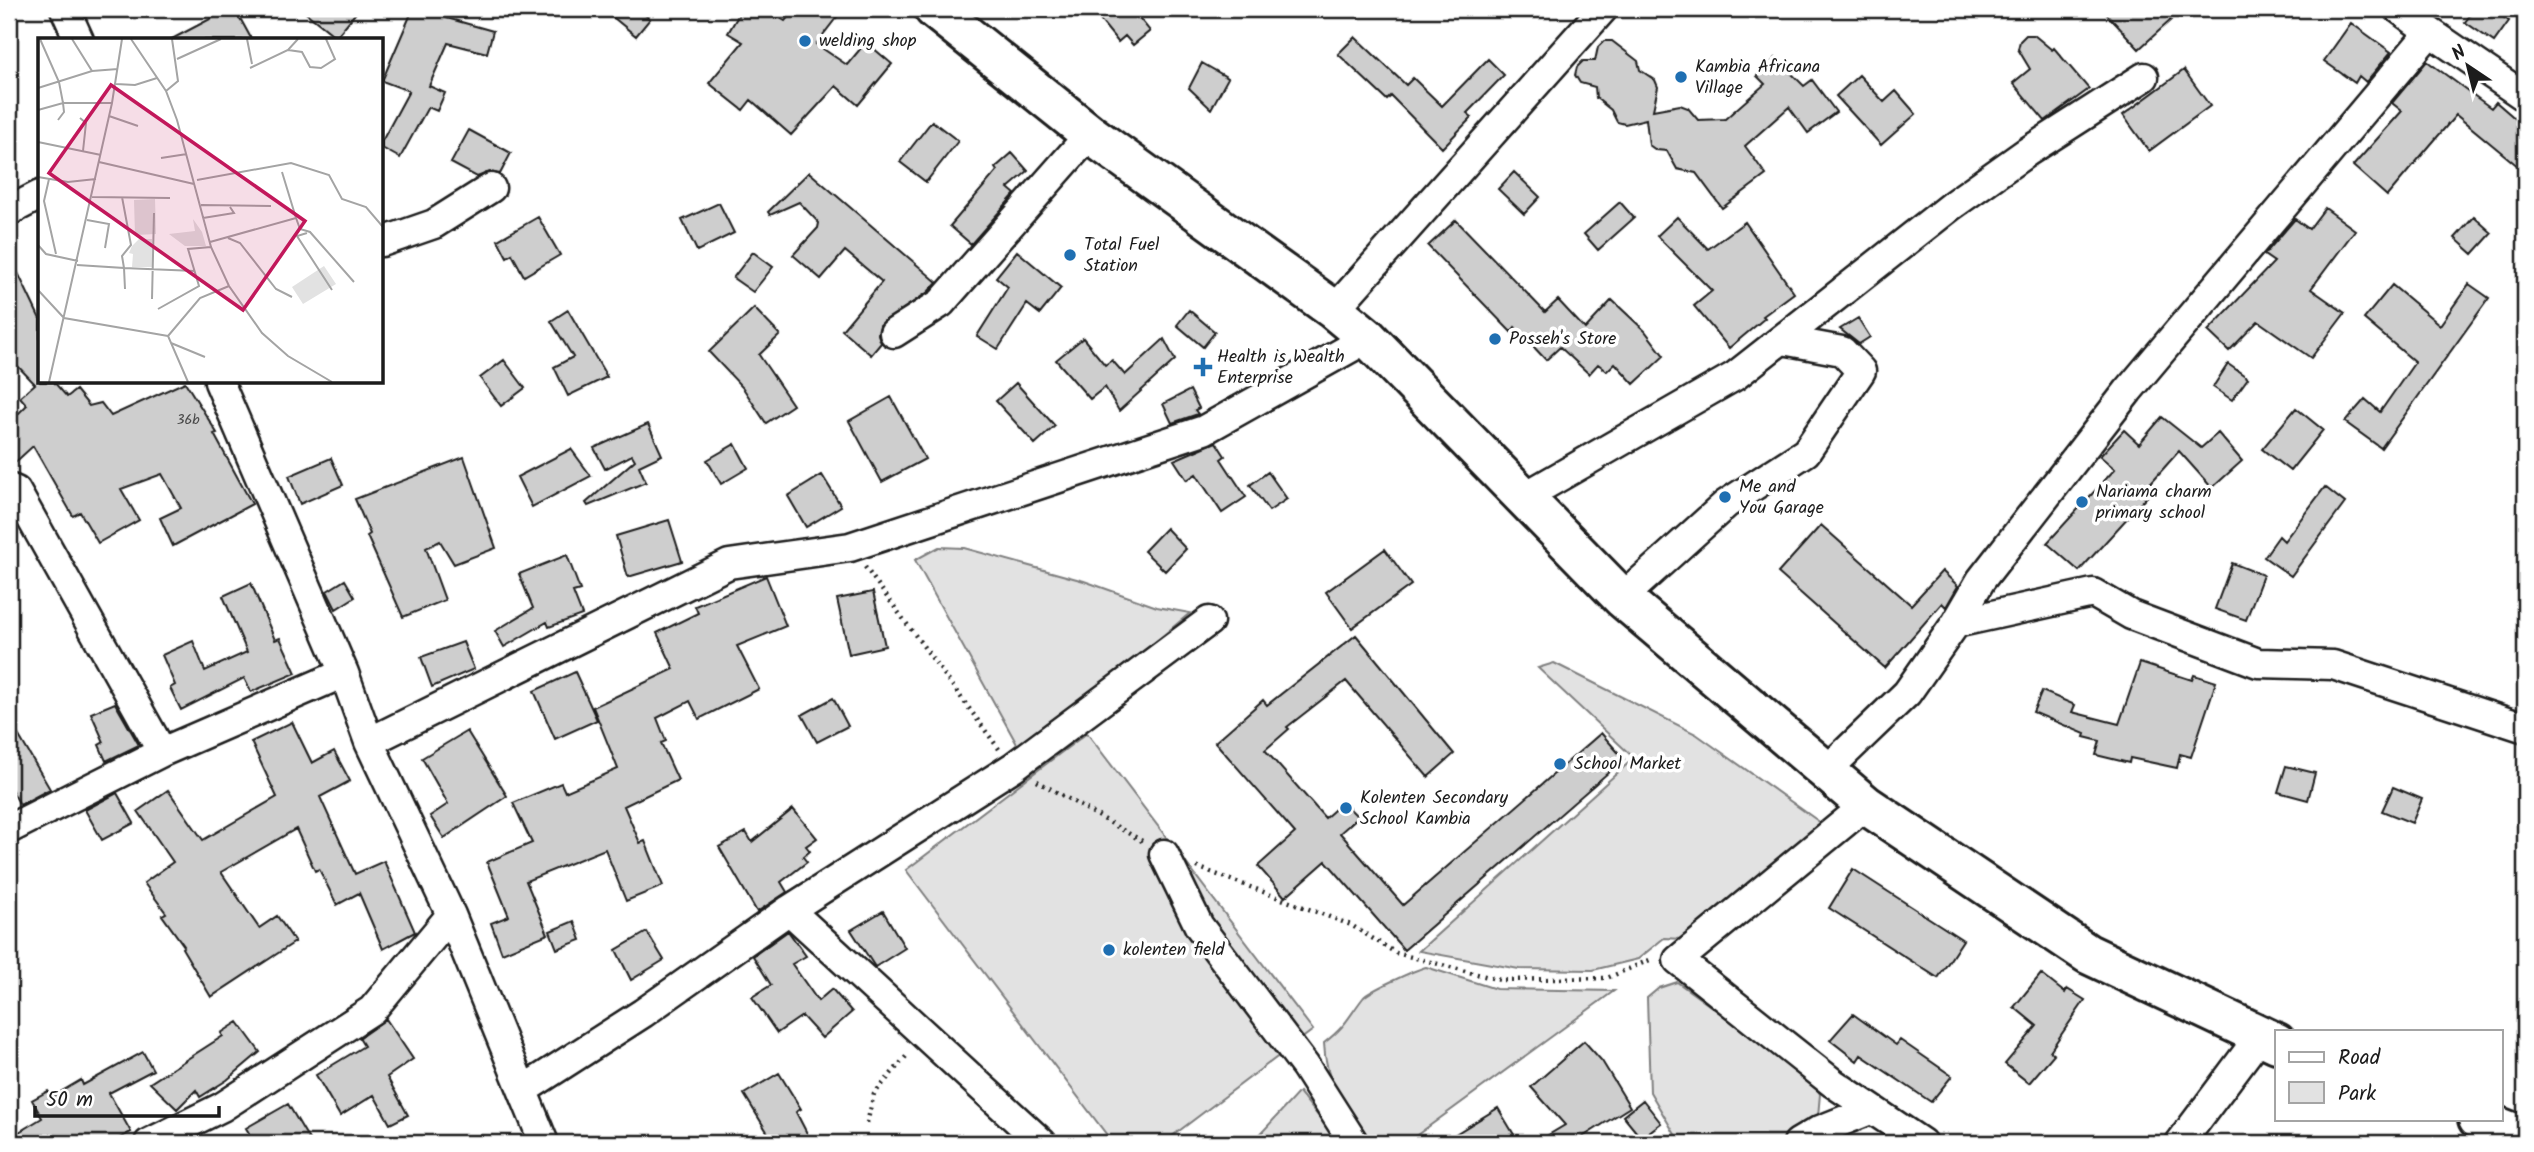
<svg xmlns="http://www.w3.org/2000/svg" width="2534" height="1152" font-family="Kalam,sans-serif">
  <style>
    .green { fill: #e2e2e2; stroke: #7f7f7f; stroke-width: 2 }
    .building { fill: #cecece; stroke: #1c1c1c; stroke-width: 2 }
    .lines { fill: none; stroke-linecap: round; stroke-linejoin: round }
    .minor-casing { stroke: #1c1c1c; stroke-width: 33 }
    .trunk-casing { stroke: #1c1c1c; stroke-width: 44 }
    .path { stroke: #1c1c1c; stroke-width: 4.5; stroke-dasharray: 2 5; stroke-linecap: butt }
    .minor { stroke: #fff; stroke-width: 28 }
    .trunk { stroke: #fff; stroke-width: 38 }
    .poi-dot { fill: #1f6fb2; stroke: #fff; stroke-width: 2.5 }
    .labels { text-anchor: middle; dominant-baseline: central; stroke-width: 7; stroke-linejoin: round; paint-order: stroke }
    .number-label { font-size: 14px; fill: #484848 }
    .poi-label { font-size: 18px; fill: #1c1c1c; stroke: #fff; text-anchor: start }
    .inset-road { fill: none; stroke: #a4a4a4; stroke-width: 2 }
    .view { fill: #c2185b; fill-opacity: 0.15; stroke: #c2185b; stroke-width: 3.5 }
    .inset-edge { fill: none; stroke: #1c1c1c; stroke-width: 3.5 }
  </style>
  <rect width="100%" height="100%" fill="#fff"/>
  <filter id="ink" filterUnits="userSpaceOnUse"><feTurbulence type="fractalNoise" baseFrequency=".0143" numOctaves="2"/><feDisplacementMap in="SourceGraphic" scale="14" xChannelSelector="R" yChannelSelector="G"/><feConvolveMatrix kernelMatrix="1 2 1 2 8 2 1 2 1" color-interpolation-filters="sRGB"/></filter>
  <g filter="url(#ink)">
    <path class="green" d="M939 547 964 548 1084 581 1157 607 1190 613 1124 668 1018 746 915 560Z
      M1554 663 1696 734 1821 823 1682 939 1664 938 1638 959 1593 970 1519 969 1419 951 1634 758 1538 668Z
      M1087 733 1313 1030 1163 1143H1113L906 870Z
      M1426 967 1496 989 1614 991 1406 1143H1365C1345 1113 1325 1080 1324 1043 1346 1026 1347 1019 1363 998 1368 991 1415 970 1426 967Z
      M1677 982 1809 1077 1820 1094 1818 1116 1777 1143H1680L1650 1092 1647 998 1659 988Z
      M1299 1092 1340 1143H1250L1254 1141Z"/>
    <path class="building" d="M229 9H235L252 40H170Z
      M301 9H359L336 37Z
      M413 9H451L447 18 493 31 487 53 448 43 429 86 445 93 437 111 428 107 400 158 382 148V141L409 91 382 81Z
      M603 9H638L650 19 636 36Z
      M742 9H765L785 21 795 9H843L816 44 847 65 866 42 892 64 858 105 836 86 791 135 751 100 743 110 709 83 743 42 728 33Z
      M1091 9H1132L1150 31 1133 45 1125 36 1118 42Z
      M2102 9H2161L2171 20 2139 49Z
      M2475 9H2491L2509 21 2494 42 2465 22Z
      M2351 23 2391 52 2366 82 2359 76 2355 83 2324 61Z
      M2026 35H2034L2052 50 2054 48 2089 89 2045 121 2013 83 2030 69 2018 49 2020 41Z
      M1355 37 1406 85 1413 78 1442 106 1488 59 1504 75 1467 113 1472 117 1442 148 1391 96 1387 100 1338 54Z
      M1604 41H1612L1638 61 1640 70 1655 80 1658 87 1653 110 1680 105 1688 108 1698 120 1725 119 1765 84 1757 76 1776 58 1804 86 1812 80 1836 112 1808 133 1789 107 1745 146 1766 175 1722 208 1696 173 1677 169 1667 151 1656 150 1649 145 1646 119 1625 124 1617 122 1611 110 1596 98 1595 87 1580 83 1575 75 1577 67 1583 61H1595L1598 47Z
      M2427 61 2491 108 2496 102 2525 127V172L2456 115 2387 196 2353 166 2402 111 2392 103Z
      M1202 63 1228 78 1211 109 1189 88Z
      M2184 70 2210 106 2149 151 2123 115Z
      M1859 75 1884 102 1896 91 1916 114 1881 145 1836 96Z
      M932 121 958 141 926 182 900 162Z
      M469 130 511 153 500 174 490 172 477 177 451 163Z
      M1012 153 1028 171 1008 188 1015 194 971 244 950 226 997 171 995 168Z
      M809 172 937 282 928 292 880 325 878 334 881 343 871 355 842 330 882 282 845 251 821 279 793 255 818 228 819 223 799 202 770 215 768 212Z
      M1514 172 1540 197 1524 214 1498 189Z
      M1620 202 1634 218 1598 250 1584 234Z
      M719 203 734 233 697 251 682 220Z
      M2325 208 2355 230 2311 289 2345 313 2311 358 2258 321 2229 351 2208 331 2274 262 2264 255 2295 219 2309 229Z
      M538 217 560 255 524 276 512 254 507 257 498 240Z
      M1677 217 1708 249 1745 222 1794 293 1763 316 1765 318 1729 348 1694 306 1712 291 1657 236Z
      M2474 217 2492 233 2473 254 2455 238Z
      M1456 220 1545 312 1558 300 1585 329 1612 300 1645 331 1664 356 1634 384 1615 363 1607 371 1598 364 1589 374 1560 347 1546 360 1515 327 1511 332 1428 246Z
      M1017 251 1061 288 1040 314 1027 304 998 349 977 336 1008 287 996 277Z
      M753 252 773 267 753 292 733 278Z
      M9 254 40 319V382H54L67 397 76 390 89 406 101 403 111 416 185 382 217 433 214 434 252 504 173 546 160 518 181 508 162 474 121 489 139 520 98 543 80 512 73 516 33 446 9 468V423L27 405 20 397 35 384 9 357Z
      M2469 284 2489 298 2381 448 2345 422 2365 399 2380 412 2415 362 2364 319 2392 285 2440 325Z
      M754 308 780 335 759 355 793 405 766 423 743 388 709 352Z
      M568 310 607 377 568 396 554 367 573 357 551 321Z
      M1189 310 1215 332 1203 347 1177 325Z
      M1858 318 1870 337 1859 344 1840 329Z
      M1083 338 1105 365 1112 360 1125 375 1164 339 1175 360 1119 411 1105 387 1090 399 1056 360Z
      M504 360 525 388 501 406 480 378Z
      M2228 364 2248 378 2232 400 2213 387Z
      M1016 383 1055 426 1035 444 996 401Z
      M1190 390 1199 408 1195 410 1198 414 1172 423 1163 404Z
      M891 397 925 459 882 482 849 421Z
      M2296 408 2323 430 2290 471 2262 449Z
      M2162 417 2201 448 2218 433 2242 461 2212 488 2179 451 2147 487 2152 491 2079 571 2047 543 2115 469 2100 456 2124 430 2139 444Z
      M648 424 662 455 639 466 646 482 588 506 586 503 635 460 632 455 605 469 594 448Z
      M1216 442 1225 456 1221 459 1246 497 1222 513 1196 474 1187 480 1174 460Z
      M735 444 748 468 721 484 707 460Z
      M571 449 591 476 532 507 517 477Z
      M464 457 496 548 454 564 440 541 426 548 445 600 403 617 367 536 370 534 355 499Z
      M331 458 343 485 300 504 289 476Z
      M1268 472 1287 499 1269 511 1250 485Z
      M822 475 841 506 806 527 788 496Z
      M2325 487 2345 503 2291 576 2264 557 2279 536 2284 541Z
      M669 520 682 561 628 577 616 536Z
      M1821 525 1911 605 1942 571 1958 586 1946 607 1942 603 1885 668 1778 573Z
      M1166 528 1186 549 1165 571 1144 551Z
      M1385 549 1411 585 1352 628 1326 592Z
      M567 555 580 590 573 592 582 615 549 627 547 622 504 647 495 631 533 608 519 574Z
      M2232 563 2263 575 2246 620 2215 609Z
      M766 576 786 626 737 646 759 689 699 719 690 701 657 718 666 741 661 743 678 780 624 806 640 843 645 841 663 886 626 901 605 849 526 881 548 934 502 953 491 923 509 916 487 862 532 843 513 803 561 783 565 792 618 769 593 707 674 669 657 633 698 613 695 606Z
      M345 580 355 597 336 609 327 591Z
      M251 583 275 640 280 638 296 673 251 692 244 678 181 710 170 688 175 685 162 655 193 641 205 671 247 652 223 596Z
      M873 592 885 646 849 654 837 599Z
      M1356 635 1454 754 1428 777 1346 681 1287 727 1289 729 1265 750 1325 818 1343 802 1358 817 1340 833 1403 905 1601 733 1624 759 1404 950 1326 861 1285 897 1258 866 1295 833 1215 742 1263 700 1267 705Z
      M463 642 474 669 432 687 421 657Z
      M2140 663 2192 680 2194 675 2216 682 2191 757 2180 754 2177 768 2130 758 2129 763 2096 755 2100 741 2084 737 2085 734 2033 712 2042 691 2075 705 2072 712 2119 724Z
      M575 672 597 720 555 739 534 691Z
      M833 698 848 726 817 742 802 715Z
      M115 703 139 745 106 761 99 745 104 742 91 713Z
      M9 719 50 789 20 805 9 785Z
      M292 722 312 763 334 751 350 781 320 797 355 874 384 861 415 932 383 949 359 893 337 905 319 869 315 871 296 829 221 872 259 928 277 916 295 942 211 997 182 948 184 946 162 915 166 913 144 883 173 862 138 811 168 790 203 840 277 797 251 742Z
      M467 731 507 796 444 838 430 816 448 804 422 758Z
      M2286 766 2315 773 2308 800 2278 792Z
      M2393 787 2422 799 2412 823 2382 811Z
      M117 793 134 823 102 840 85 810Z
      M793 809 817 838 806 846 810 851 803 857 807 862 781 882 787 892 757 912 719 847 746 832 752 842Z
      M1853 869 1963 940 1938 978 1829 908Z
      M883 911 905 948 875 967 851 930Z
      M574 921 581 940 557 949 550 931Z
      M788 931 806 956 792 964 818 1001 832 989 852 1012 822 1038 802 1016 777 1033 752 997 771 985 753 956Z
      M647 932 664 960 631 980 616 950Z
      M2041 974 2065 993 2067 989 2085 1000 2050 1051 2054 1054 2029 1083 2005 1064 2037 1026 2014 1007Z
      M1853 1014 1896 1045 1900 1040 1952 1076 1931 1102 1861 1055 1857 1061 1830 1040Z
      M386 1019 413 1059 387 1077 408 1115 390 1124 374 1095 340 1116 316 1075 364 1046 359 1038Z
      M238 1022 260 1052 227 1080 200 1097 196 1090 177 1109 150 1083 223 1036 221 1033Z
      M1584 1041 1602 1061 1630 1107 1573 1143H1535L1565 1125 1531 1087Z
      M143 1052 153 1070 109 1093 131 1132 111 1143H9V1138L42 1118 32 1100 48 1091 52 1097 81 1080 83 1085Z
      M779 1073 801 1109 796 1112 812 1143H774L744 1094Z
      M1643 1100 1661 1123 1641 1138 1623 1116Z
      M288 1104 311 1143H255L246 1128Z
      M1498 1108 1519 1143H1441Z"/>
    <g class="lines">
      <g class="minor-casing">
        <path id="minor" d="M65 9 79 40
          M2399 9 2430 32
          M9 211 40 195
          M382 242 434 224 491 188
          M1334 310 1603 9
          M894 333 941 303 1090 134
          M219 382 344 673 369 742 451 915 544 1143
          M9 488 16 491 162 752
          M1524 497 1735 376 1951 206 2027 152 2144 77
          M1622 598 1726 504 1806 452 1861 371 1842 351 1783 340
          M1956 623 2093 593 2131 615 2258 663 2333 665 2525 728
          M369 742 729 564 850 547 1204 430 1368 338
          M1827 770 1907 693 1956 623 1981 580 2128 391 2430 32 2525 97
          M1866 805 1678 960 1833 1083 1922 1143
          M9 829 162 752 344 673
          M1164 854 1199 926 1305 1066 1354 1143
          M789 910 1042 1143
          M523 1090 643 1013 789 910 1013 767 1209 621
          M149 1143 222 1107 372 1010 451 915
          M1798 1143 1820 1130 1870 1110
          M2180 1143 2260 1036"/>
      </g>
      <g class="trunk-casing">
        <path id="trunk" d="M934 9 1090 134 1334 310 1368 338 1622 598 1866 805 2088 954 2277 1043
          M2478 1119 2525 1137"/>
      </g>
      <path class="path" d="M865 567 999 749
        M1037 781 1142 841
        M1197 867 1351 925 1396 953 1500 980 1607 978 1652 959
        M867 1123 874 1094 909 1053"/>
      <use href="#minor" class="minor"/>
      <use href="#trunk" class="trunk"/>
    </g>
  </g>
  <g class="poi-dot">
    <circle cx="805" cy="41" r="7"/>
    <circle cx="1681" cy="77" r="7"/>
    <circle cx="1070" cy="255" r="7"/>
    <circle cx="1495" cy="339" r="7"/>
    <path d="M1199.5 356.5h7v7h7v7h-7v7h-7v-7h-7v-7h7z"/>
    <circle cx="1725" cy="497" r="7"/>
    <circle cx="2082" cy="502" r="7"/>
    <circle cx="1560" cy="764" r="7"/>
    <circle cx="1346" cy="808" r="7"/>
    <circle cx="1109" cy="950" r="7"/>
  </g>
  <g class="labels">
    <g class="number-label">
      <text x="188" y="420">36b</text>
    </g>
    <g class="poi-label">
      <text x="819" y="41">welding shop</text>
      <text x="1695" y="67">Kambia Africana<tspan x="1695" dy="21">Village</tspan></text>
      <text x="1084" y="245">Total Fuel<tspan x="1084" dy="21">Station</tspan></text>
      <text x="1509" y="339">Posseh's Store</text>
      <text x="1217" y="357">Health is Wealth<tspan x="1217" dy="21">Enterprise</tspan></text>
      <text x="1739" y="487">Me and<tspan x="1739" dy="21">You Garage</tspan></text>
      <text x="2096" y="492">Nariama charm<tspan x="2096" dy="21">primary school</tspan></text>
      <text x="1574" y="764">School Market</text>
      <text x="1360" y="798">Kolenten Secondary<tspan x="1360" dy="21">School Kambia</tspan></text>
      <text x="1123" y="950">kolenten field</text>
    </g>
  </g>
  <g transform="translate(38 38)">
    <rect width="345" height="345" fill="#fff"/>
    <path d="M117 161 118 196 97 197 96 162ZM155 181 164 194 168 208H147L131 196 157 193ZM114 201 115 229H94L95 216 91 215 94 208 101 201ZM286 228 298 246 265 266 254 249Z" fill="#e2e2e2"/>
    <path class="inset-road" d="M2 1 21 44 25 65H74M34 1 54 33M93 1 128 53 139 82 173 209 191 248 224 295 250 318 294 344M209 1 214 26M250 12 264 14 272 29 283 30 297 21 288 1M139 21 183 1M212 30 250 12 260 1M78 46 97 47 119 40M0 50 54 33 80 31M128 53 140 43 134 1M0 72 25 65 26 74 20 82M71 78 100 88M42 80 48 85 45 113M0 104 63 117M123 120 149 116M61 124 156 146M244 134 258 180M0 139 30 144 58 141M11 141 6 163 18 216M159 142 253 125 291 137 304 161 328 169 345 189M54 159 132 160M84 159 93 207 84 218 86 230 157 233M163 167 233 168M165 180 196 175 192 169M49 182 71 186 67 210M269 195 259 198 294 252M190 200 202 205 238 251 254 259M172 204 258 180 262 191 272 194 316 244M0 207 8 216 40 223M39 227 86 230 87 251M0 252 26 280 130 298M114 261 116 175M120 271 161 248 150 211 173 209M133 305 167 319M11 344 74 65 84 1M150 344 130 298 162 260 191 248"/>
    <path class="view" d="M73 47 267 183 205 272 11 135Z"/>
    <rect width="345" height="345" class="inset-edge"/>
  </g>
  <rect width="2534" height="1152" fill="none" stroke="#fff" stroke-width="35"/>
  <rect x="18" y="18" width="2499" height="1117" fill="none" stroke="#1c1c1c" stroke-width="2.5" filter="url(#ink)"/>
  <rect x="2275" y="1030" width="228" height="91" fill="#ffffff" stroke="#a4a4a4" stroke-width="2"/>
  <rect x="2289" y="1052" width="35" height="10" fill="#ffffff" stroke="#a4a4a4" stroke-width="2"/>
  <text x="2338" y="1064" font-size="21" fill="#1c1c1c">Road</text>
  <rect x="2289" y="1082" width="35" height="21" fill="#e2e2e2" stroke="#a4a4a4" stroke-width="2"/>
  <text x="2338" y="1100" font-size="21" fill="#1c1c1c">Park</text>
  <g transform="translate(2468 66) rotate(325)" stroke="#ffffff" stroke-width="5" paint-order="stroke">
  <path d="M0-5L12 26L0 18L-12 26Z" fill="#1c1c1c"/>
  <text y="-10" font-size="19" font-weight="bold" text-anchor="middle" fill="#1c1c1c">N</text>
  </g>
  <path d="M35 1106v10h184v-10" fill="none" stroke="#1c1c1c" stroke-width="3.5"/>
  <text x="46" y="1106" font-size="21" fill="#1c1c1c" stroke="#ffffff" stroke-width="5" paint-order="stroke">50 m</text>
</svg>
